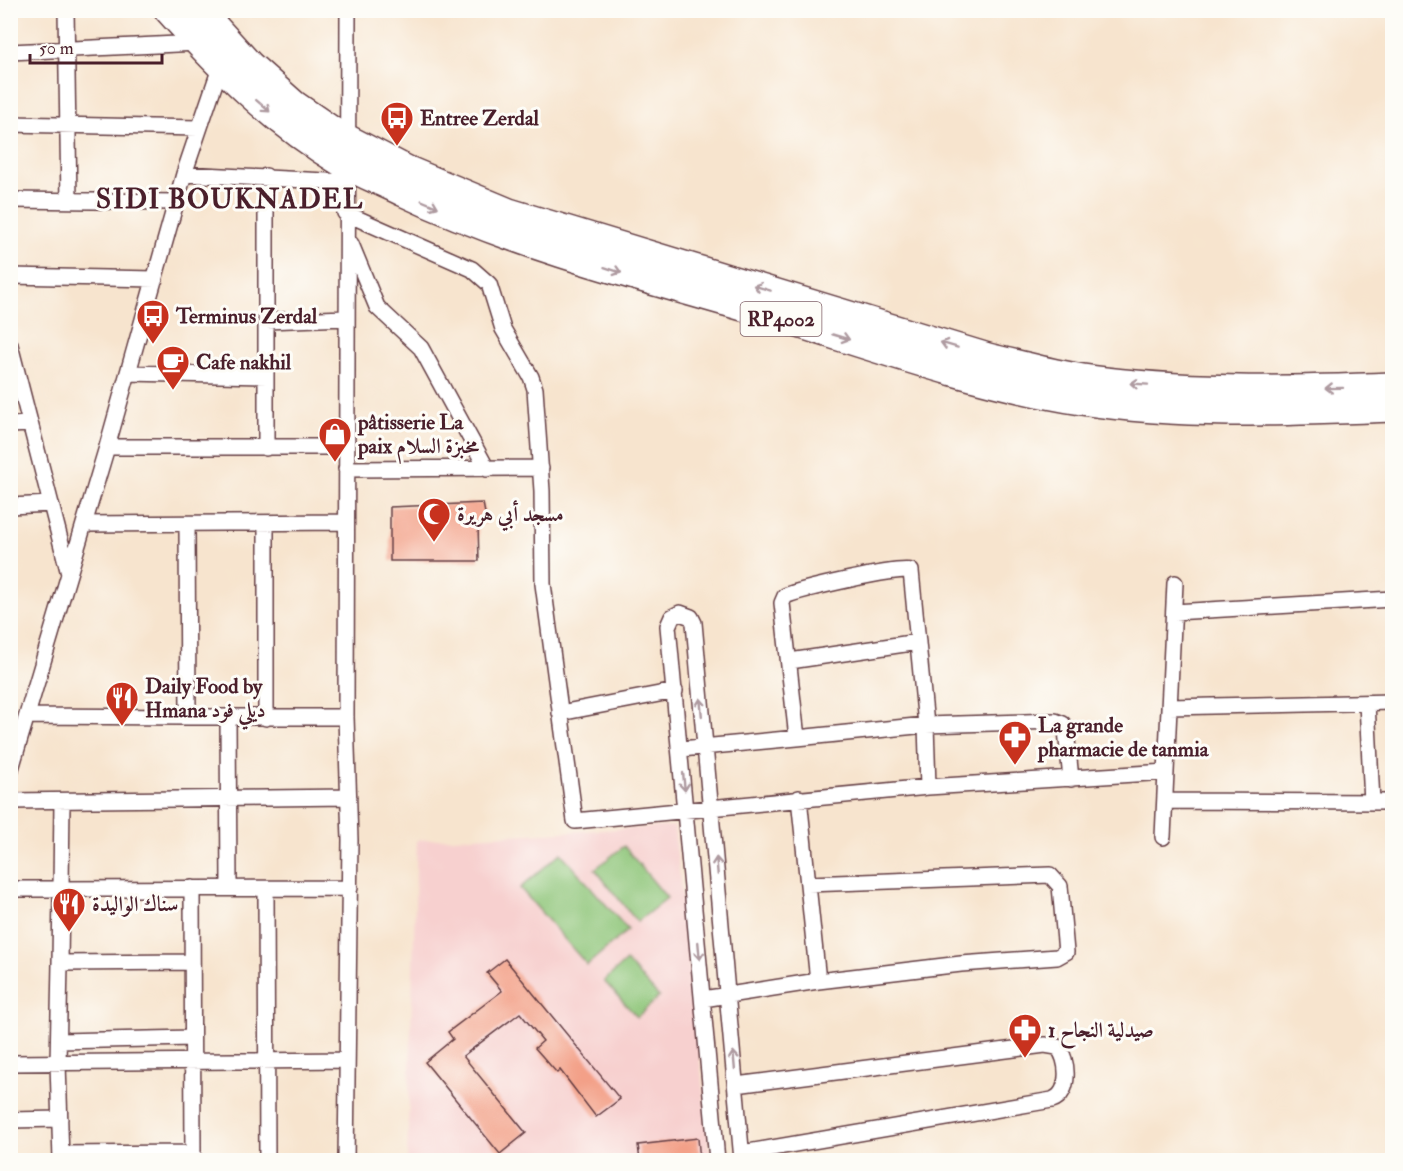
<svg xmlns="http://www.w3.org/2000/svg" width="1403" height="1171" font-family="'IM FELL Double Pica',Amiri,serif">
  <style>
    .built { fill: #f7d0cf }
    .green { fill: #8dc578; stroke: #6c7252; stroke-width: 1.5 }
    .building { fill: #f3a088 }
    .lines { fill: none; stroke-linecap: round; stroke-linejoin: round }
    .street-casing { stroke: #643d43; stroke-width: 18 }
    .highway-casing { stroke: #643d43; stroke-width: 30 }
    .street { stroke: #fff; stroke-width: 15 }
    .highway { stroke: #fff; stroke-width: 27 }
    .oneway { stroke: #ae9aa0 }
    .labels { text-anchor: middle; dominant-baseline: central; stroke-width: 6; stroke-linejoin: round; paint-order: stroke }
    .shield { fill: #fdfcf7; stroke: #806168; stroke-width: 1.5 }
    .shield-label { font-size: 20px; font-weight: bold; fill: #4a1f2b }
    .poi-label { font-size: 21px; font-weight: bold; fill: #4a1f2b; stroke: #fdfcf7; text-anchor: start }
    .district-label { font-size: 27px; font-weight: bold; letter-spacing: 1.5px; fill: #4a1f2b; stroke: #fdfcf7 }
  </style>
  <rect width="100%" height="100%" fill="#fdfcf7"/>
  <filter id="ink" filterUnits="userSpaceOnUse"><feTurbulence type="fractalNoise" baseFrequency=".0167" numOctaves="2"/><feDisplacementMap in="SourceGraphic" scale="12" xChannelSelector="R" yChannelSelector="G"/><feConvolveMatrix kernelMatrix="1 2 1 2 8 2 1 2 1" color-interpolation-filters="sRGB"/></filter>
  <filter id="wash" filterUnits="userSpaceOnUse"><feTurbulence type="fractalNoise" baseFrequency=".008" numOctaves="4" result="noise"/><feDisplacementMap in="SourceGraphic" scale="24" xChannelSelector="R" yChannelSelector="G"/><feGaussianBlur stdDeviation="1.35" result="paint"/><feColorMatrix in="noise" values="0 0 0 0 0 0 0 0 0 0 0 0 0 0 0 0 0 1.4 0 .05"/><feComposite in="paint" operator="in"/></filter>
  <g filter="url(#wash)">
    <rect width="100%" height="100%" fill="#f7e4ce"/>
    <path class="built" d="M674 826 711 1160H407L417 840Z"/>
    <path class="green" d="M624 846 667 898 637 922 595 869Z
      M561 853 628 930 587 965 520 888Z
      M626 961 659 997 637 1017 604 981Z"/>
    <g id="blocks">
      <path class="building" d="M483 503 487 524H478L479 561H390V507Z
        M505 959 620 1099 596 1117 560 1070 557 1073 535 1048 543 1041 520 1013 463 1056 526 1133 500 1154 425 1062 453 1039 448 1032 502 991 487 973Z
        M698 1138 700 1161H640L638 1145Z"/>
    </g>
  </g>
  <g filter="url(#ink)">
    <use href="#blocks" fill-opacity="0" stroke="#643d43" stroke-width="1.5"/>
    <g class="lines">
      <g class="street-casing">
        <path id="street" d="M66 10 69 201
          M10 52 198 43
          M10 124 198 128
          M184 174 346 182
          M10 200 176 202
          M345 213 472 269 489 284 503 329 531 377 535 389 542 491 543 584 575 821 928 787 1166 772 1175 583
          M351 244 377 307 421 348 487 469
          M10 276 155 279
          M266 321 346 318
          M10 345 69 574
          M128 373 266 376
          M10 425 30 424
          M107 447H346
          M266 448V176
          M346 469 541 468
          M10 506 51 504
          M84 524 346 522
          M187 524 188 717H346
          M1174 612 1392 599
          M790 661 918 642
          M1367 703 1372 802
          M1169 707 1392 702
          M560 713 675 691
          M27 716 188 717
          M228 718 229 888
          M266 718V524
          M681 749 797 738
          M10 772 107 447 184 174 222 62
          M928 787 926 725 911 571C900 566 799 590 785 596L782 603 797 738 926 725 1055 721 1063 724 1066 730 1071 779
          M799 798 818 981
          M10 801 349 797
          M1165 801 1392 802
          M1163 837 1166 772
          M192 888 193 1160
          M10 889H61L62 801
          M266 889 267 1160
          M192 962 60 963 61 889 350 888
          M60 963 58 1063 61 1160
          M703 999 818 981 961 964 1057 957 1066 952 1060 886 1050 875 808 884
          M59 1041 192 1038
          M10 1063 347 1060
          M736 1085 1045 1045 1057 1047C1069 1058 1071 1094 1052 1100L742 1153
          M10 1120 60 1119
          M61 1154 193 1153
          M346 1160 350 840 346 717 348 10
          M717 1160 668 626 672 617 680 613 691 617 694 623 742 1160"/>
      </g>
      <g class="highway-casing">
        <path id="highway" d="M168 10C220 68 274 123 342 163 361 174 382 182 402 192 506 241 618 272 729 303 845 336 960 382 1081 401 1184 417 1289 412 1392 408
          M200 10 250 65 295 105 333 131 406 169 509 212 988 357C1027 366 1065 377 1105 381 1200 392 1297 390 1392 386"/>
      </g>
      <use href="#street" class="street"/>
      <use href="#highway" class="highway"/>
    </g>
    <defs><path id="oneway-shaft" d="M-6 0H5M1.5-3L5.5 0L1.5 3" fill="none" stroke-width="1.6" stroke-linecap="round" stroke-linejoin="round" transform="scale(1.5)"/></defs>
    <g class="oneway">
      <use href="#oneway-shaft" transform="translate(263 106) rotate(41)"/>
      <use href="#oneway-shaft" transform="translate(430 204) rotate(23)"/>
      <use href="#oneway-shaft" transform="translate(613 270) rotate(18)"/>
      <use href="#oneway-shaft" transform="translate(762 288) rotate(-163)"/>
      <use href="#oneway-shaft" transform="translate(841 337) rotate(17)"/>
      <use href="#oneway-shaft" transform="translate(949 345) rotate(-163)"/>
      <use href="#oneway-shaft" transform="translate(1139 384) rotate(-176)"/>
      <use href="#oneway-shaft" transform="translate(1334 388) rotate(179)"/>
      <use href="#oneway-shaft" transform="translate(701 707) rotate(-95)"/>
      <use href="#oneway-shaft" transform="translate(684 782) rotate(84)"/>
      <use href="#oneway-shaft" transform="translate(717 866) rotate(-95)"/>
      <use href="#oneway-shaft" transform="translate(699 951) rotate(85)"/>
      <use href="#oneway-shaft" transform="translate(734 1060) rotate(-95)"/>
    </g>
  </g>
  <defs>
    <g id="bus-pin" transform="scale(1.725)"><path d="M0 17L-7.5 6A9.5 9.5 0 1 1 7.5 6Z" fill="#c8321e" stroke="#fdfcf7"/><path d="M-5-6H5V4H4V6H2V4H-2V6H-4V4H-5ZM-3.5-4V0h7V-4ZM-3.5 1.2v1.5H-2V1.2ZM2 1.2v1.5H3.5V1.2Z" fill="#fff"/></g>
    <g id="cafe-pin" transform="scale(1.725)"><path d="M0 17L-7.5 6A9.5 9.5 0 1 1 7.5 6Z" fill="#c8321e" stroke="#fdfcf7"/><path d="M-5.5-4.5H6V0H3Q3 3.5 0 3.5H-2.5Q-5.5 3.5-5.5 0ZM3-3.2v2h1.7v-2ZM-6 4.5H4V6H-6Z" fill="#fff"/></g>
    <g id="shop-pin" transform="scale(1.725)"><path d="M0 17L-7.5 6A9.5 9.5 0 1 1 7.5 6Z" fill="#c8321e" stroke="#fdfcf7"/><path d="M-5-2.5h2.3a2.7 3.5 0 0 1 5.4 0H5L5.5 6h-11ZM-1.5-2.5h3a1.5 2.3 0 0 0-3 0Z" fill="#fff"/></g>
    <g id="mosque-pin" transform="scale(1.725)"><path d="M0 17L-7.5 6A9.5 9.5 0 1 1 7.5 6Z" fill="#c8321e" stroke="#fdfcf7"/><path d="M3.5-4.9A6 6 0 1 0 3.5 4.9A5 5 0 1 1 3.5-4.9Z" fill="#fff"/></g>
    <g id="restaurant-pin" transform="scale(1.725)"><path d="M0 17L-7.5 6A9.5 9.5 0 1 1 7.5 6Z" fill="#c8321e" stroke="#fdfcf7"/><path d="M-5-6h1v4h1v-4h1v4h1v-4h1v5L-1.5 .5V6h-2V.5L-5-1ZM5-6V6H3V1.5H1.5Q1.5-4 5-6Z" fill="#fff"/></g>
    <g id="pharmacy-pin" transform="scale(1.725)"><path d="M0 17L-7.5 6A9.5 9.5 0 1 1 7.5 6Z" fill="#c8321e" stroke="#fdfcf7"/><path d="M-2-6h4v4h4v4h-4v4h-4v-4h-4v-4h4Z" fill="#fff"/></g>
  </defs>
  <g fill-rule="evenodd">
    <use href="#bus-pin" x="397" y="118"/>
    <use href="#bus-pin" x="153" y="316"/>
    <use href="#cafe-pin" x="173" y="362"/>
    <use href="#shop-pin" x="335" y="434"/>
    <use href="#mosque-pin" x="434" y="514"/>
    <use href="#restaurant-pin" x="122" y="698"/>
    <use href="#pharmacy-pin" x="1015" y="737"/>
    <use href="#restaurant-pin" x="69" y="904"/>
    <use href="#pharmacy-pin" x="1025" y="1030"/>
  </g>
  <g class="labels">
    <rect class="shield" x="740.5" y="302" width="81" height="34" rx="4.5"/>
    <g class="shield-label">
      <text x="781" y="319">RP4002</text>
    </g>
    <g class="poi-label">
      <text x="420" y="118">Entree Zerdal</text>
      <text x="176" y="316">Terminus Zerdal</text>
      <text x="196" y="362">Cafe nakhil</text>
      <text x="358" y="422">pâtisserie La<tspan x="358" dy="24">paix مخبزة السلام</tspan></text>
      <text x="457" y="514">مسجد أبي هريرة</text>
      <text x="145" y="686">Daily Food by<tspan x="145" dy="24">Hmana ديلي فود</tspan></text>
      <text x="1038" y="725">La grande<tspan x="1038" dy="24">pharmacie de tanmia</tspan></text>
      <text x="92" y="904">سناك الواليدة</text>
      <text x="1048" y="1030">صيدلية النجاح 1</text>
    </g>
    <g class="district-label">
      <text x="230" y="199">SIDI BOUKNADEL</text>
    </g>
  </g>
  <rect width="1403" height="1171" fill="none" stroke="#fdfcf7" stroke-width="36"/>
  <path d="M30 54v9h132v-9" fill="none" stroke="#4a1f2b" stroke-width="3"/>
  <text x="39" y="54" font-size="18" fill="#4a1f2b" stroke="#fdfcf7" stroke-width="4.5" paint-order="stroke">50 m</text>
</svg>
